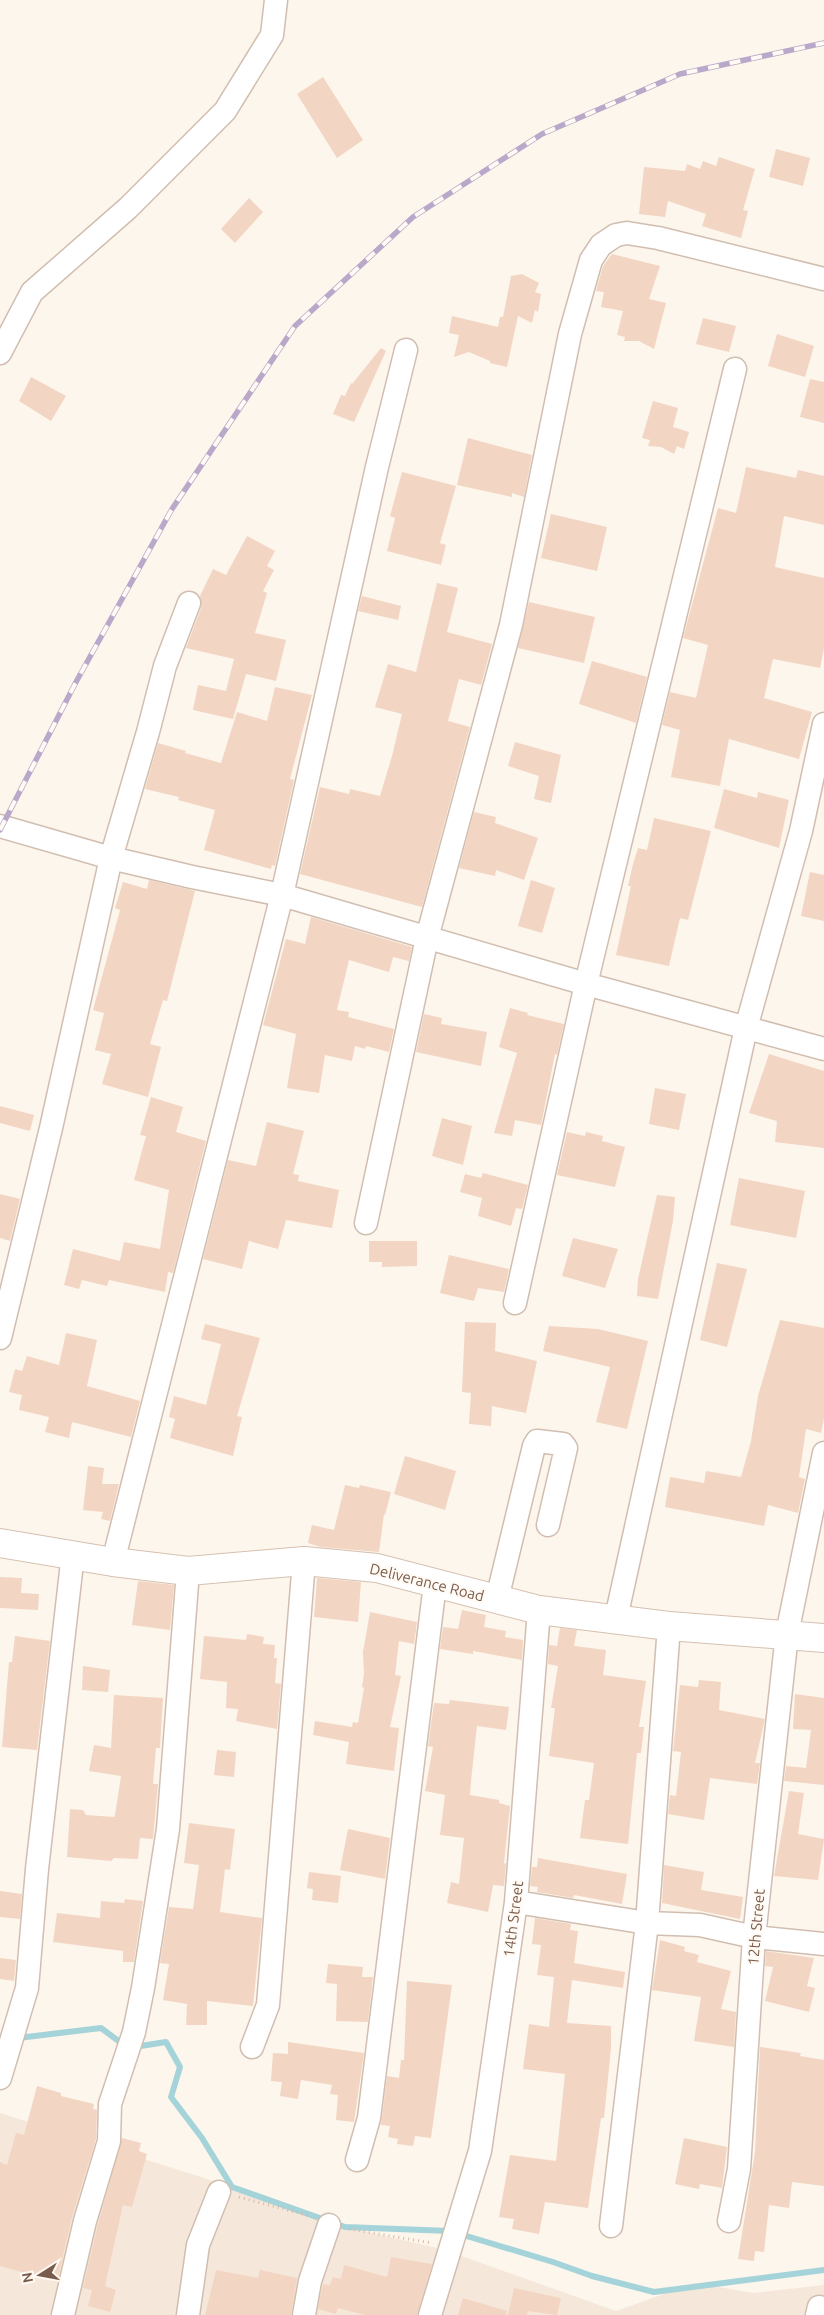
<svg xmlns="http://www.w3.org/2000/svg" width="824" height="2315" font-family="Ubuntu,sans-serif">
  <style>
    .residential { fill: #f5e8da }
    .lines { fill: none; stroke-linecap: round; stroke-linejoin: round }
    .stream { stroke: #a5d3da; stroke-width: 6 }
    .building { fill: #f3d5c3 }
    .street-casing { stroke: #d1beb0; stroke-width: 25 }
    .secondary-casing { stroke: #d6c0b0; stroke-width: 30 }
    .path { stroke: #d9b8a5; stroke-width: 3; stroke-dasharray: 1 4; stroke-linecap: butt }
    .street { stroke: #fff; stroke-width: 22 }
    .secondary { stroke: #fff; stroke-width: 28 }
    .rail-casing { stroke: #b9a8c9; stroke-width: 5.5 }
    .rail { stroke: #fffaf3; stroke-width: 4; stroke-dasharray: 11; stroke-linecap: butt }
    .labels { text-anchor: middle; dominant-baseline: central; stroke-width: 4; stroke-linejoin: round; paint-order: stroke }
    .street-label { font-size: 15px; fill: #7a5c4d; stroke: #fffaf3 }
  </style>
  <rect width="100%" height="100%" fill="#fdf6ec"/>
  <path class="residential" d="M0 2113 232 2187 345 2227 442 2249 616 2311 695 2283 754 2293 824 2285V2315H0Z"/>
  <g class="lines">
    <path class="stream" d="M18 2038 101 2028 128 2048 166 2042 180 2067 171 2097 202 2138 232 2187 345 2227 450 2231 553 2262 592 2276 654 2292 824 2270"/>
  </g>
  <path class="building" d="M323 77 363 140 337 158 297 94Z
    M776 149 810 158 803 186 769 177Z
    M719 157 755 169 743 210 748 211 741 238 702 226 706 214 668 201 665 217 639 214 644 167 685 171 687 164 700 169 703 161 716 166Z
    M249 198 263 212 235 243 221 229Z
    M612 254 660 266 649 299 666 303 654 349 639 341H624L625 337 617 335 623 311 601 307 604 292 596 291 603 266Z
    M522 274 539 283 535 292 541 294 538 312 535 310 532 323 518 316 507 367 490 363V361L469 352 454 357 459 335 449 333 452 316 498 327 500 317H503L511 276Z
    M703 318 736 326 729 352 696 344Z
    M777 334 814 346 805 377 768 366Z
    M381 348 386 351 354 422 333 414 341 395 345 396 351 383 352 384Z
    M31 377 66 396 51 421 19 401Z
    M810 379 824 382V423L800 417Z
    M653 401 678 408 673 427 689 432 684 449 677 446 674 454 661 447 648 446 650 440 642 438Z
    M468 438 532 455 524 497 512 493V497L457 485Z
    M746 467 796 478 798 470 824 476V525L784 516 775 567 824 578V648L820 668 773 659 764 698 812 712 799 759 729 739 720 786 671 777 680 730 662 725 670 692 696 698 708 645 683 638 718 508 736 513Z
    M402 472 456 486 440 543 446 545 441 565 387 551 395 518 390 516Z
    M551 514 607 527 597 571 541 558Z
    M247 536 275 551 267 566 274 570 263 591 267 593 255 633 286 640 276 681 246 674 233 719 193 710 198 685 226 691 234 659 186 648 201 608 200 596 213 569 226 575Z
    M437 583 458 588 447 632 492 644 481 685 459 679 448 721 470 727 422 907 300 874 320 787 349 794 350 789 380 796 392 756 402 714 375 707 388 664 416 672Z
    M362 596 401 606 398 620 358 611Z
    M529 602 595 617 584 663 518 648Z
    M592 661 647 677 636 723 579 704Z
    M275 687 312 695 290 779 294 780 275 866 272 865 271 869 204 850 215 810 178 800 179 797 145 789 158 743 186 751 185 753 221 763 237 712 267 721Z
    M515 742 561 755 551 803 534 799 539 776 508 766Z
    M724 789 757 798 758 792 789 800 779 848 714 828Z
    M474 812 496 817 495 823 538 838 524 880 496 870 495 876 459 868Z
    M654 818 711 831 688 920 680 918 669 966 616 955 631 886H628L633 864 638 848 647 850Z
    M810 872 824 875V921L801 916Z
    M149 880 195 891 167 1001 163 1000 150 1044 161 1047 148 1097 102 1084 111 1054 95 1050 104 1013 93 1010 120 910 115 908 123 882 147 889Z
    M531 880 555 888 542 933 518 926Z
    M311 917 412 947 409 961 393 957 389 972 349 960 337 1010 349 1012 348 1017 394 1029 389 1052 366 1046 365 1049 355 1046 352 1061 325 1055 319 1093 287 1088 296 1034 263 1025 286 939 305 944Z
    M510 1008 528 1013 527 1015 564 1024 557 1055 555 1054 541 1125 515 1120 512 1136 494 1133 517 1053 499 1047Z
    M424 1014 442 1018 441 1024 487 1032 481 1066 416 1052Z
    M769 1054 824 1071V1148L775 1142 777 1121 749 1113Z
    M655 1088 686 1094 679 1130 649 1124Z
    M151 1097 183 1107 176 1132 206 1141 173 1273 168 1272 165 1292 109 1280 107 1286 82 1280 79 1289 64 1285 73 1249 120 1261 124 1242 160 1249 169 1190 134 1180 146 1136 140 1135Z
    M0 1106 34 1115 30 1131 0 1123Z
    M442 1118 472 1126 463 1165 432 1156Z
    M267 1122 304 1131 293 1174 299 1175 298 1181 339 1190 332 1228 286 1220 278 1249 249 1241 242 1269 203 1259 228 1160 256 1166Z
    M567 1132 585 1136 586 1132 603 1136 602 1141 625 1147 615 1187 557 1175Z
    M483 1173 528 1185 522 1209 516 1208 511 1226 478 1216 482 1198 460 1192 465 1174 481 1178Z
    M739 1178 805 1191 796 1238 730 1225Z
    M0 1194 20 1199 10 1241 0 1238Z
    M657 1195 675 1197 673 1221 658 1299 637 1296 638 1279Z
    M573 1238 618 1249 605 1288 562 1276Z
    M369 1241H417V1266L382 1267V1262H369Z
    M449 1255 509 1269 504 1292 478 1288 474 1301 440 1293Z
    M717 1263 747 1269 727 1347 700 1340Z
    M780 1320 824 1328V1418L821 1433 806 1429 799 1477 805 1479 798 1513 768 1505 764 1526 665 1507 670 1477 704 1483 706 1471 741 1477 751 1441 758 1396Z
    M465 1322 496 1323 495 1351 537 1361 526 1413 492 1406 491 1426 469 1424 471 1393 462 1392Z
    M205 1324 260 1338 237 1416 242 1417 233 1456 170 1438 175 1419 169 1417 174 1396 206 1405 221 1344 201 1339Z
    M549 1326 598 1329 648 1341 627 1429 596 1422 610 1367 543 1351Z
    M66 1333 97 1340 87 1386 140 1401 131 1437 72 1422 69 1438 45 1432 49 1417 19 1410 22 1395 9 1392 15 1369 22 1371 27 1356 59 1365Z
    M405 1456 456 1471 445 1510 394 1494Z
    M88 1466 104 1468 102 1484H119L110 1521 101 1519 103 1512 83 1510Z
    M345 1485 359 1488 360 1485 391 1492 385 1515 384 1514 379 1552 320 1547 308 1543 312 1525 334 1530Z
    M0 1577 22 1578 21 1593 39 1594 38 1610 0 1608Z
    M317 1578 361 1582 358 1622 314 1617Z
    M138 1581 174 1585 170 1630 132 1625Z
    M462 1610 486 1615 484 1627 506 1631 505 1637 523 1640 522 1660 473 1651V1654L440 1649 443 1627 458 1629Z
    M370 1612 417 1622 414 1644 399 1641 395 1675 401 1676 390 1727 399 1728 394 1771 346 1764 349 1742 313 1735 315 1721 352 1727 353 1722 358 1723 364 1688 362 1687 364 1674 363 1652Z
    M560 1628 577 1630 574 1646 606 1650 603 1675 646 1681 639 1727H644L641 1753H637L628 1844 580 1838 585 1800H589L594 1763 549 1756 555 1708H551L558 1666 548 1664 549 1645 557 1646Z
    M247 1634 264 1637 263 1644 275 1645 274 1658H277L275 1683 281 1684 277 1729 236 1721 238 1709 226 1708 227 1682 200 1679 204 1636 246 1640Z
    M15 1636 50 1641 37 1750 2 1747 9 1662H12Z
    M83 1666 110 1670 108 1692 82 1690Z
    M699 1680 721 1682 719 1710 765 1719 755 1763H760L757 1784 710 1778 704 1820 668 1814 670 1795 676 1796 681 1752 673 1751 680 1685 698 1687Z
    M795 1694 824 1698V1785L784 1781 786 1766 806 1768 811 1730 793 1729Z
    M114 1695 163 1698 160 1748H156L153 1784H158L153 1839 140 1838 138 1859 114 1858 111 1861 67 1857 70 1809 83 1810 86 1815 114 1817 115 1815 121 1776 89 1771 94 1745 111 1748Z
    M450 1700 509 1707 506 1730 477 1726 471 1781 470 1795 499 1800V1803L510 1806 504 1863 506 1864 504 1886 493 1885 488 1912 447 1903 451 1882 459 1884 464 1838 440 1835 445 1795 425 1791 433 1747 428 1746 434 1703 449 1704Z
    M217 1750 236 1752 234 1777 214 1775Z
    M789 1791 804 1793 798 1834 824 1839 818 1880 774 1876Z
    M189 1823 235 1829 230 1870 225 1869 220 1912 262 1918 253 2006 207 2001V2025H186L187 2004 163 2000 169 1964 160 1963 169 1907 193 1909 199 1865 184 1863Z
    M348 1829 390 1838 385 1879 340 1870Z
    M538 1858 627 1874 622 1904 574 1895 573 1898 537 1892 538 1887 530 1886 532 1867H537Z
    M664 1865 704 1872 701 1890 743 1897 740 1919 662 1903Z
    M309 1872 341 1876 338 1903 312 1900 313 1889 307 1888Z
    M0 1891 22 1894 20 1919 0 1917Z
    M125 1899 143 1901 134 1962H123V1951L53 1942 57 1913 100 1918 101 1901 124 1903Z
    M535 1918 571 1924 570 1930 578 1931 574 1963 625 1972 623 1988 572 1980 567 2023 611 2026V2048L604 2118H601L588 2208 545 2202 539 2234 512 2229 514 2219 499 2217 510 2155 556 2161 565 2074 523 2069 529 2024 549 2027 554 1977 537 1975 541 1945 532 1944Z
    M660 1940 685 1947 684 1951 699 1955 697 1962 731 1971 721 2009 736 2012 734 2047 694 2041 701 1997 652 1990Z
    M766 1951 814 1958 807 1986 815 1988 809 2012 765 2001 773 1967 765 1966Z
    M0 1958 16 1960 14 1981 0 1979Z
    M328 1964 363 1967 362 1977H373L368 2022 336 2021 337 1984 326 1983Z
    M407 1981 452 1985 431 2138 415 2136 413 2146 397 2144 398 2139 388 2137 390 2126 381 2125 387 2076 399 2078 401 2060H404Z
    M288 2042 364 2053 354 2122 336 2120 338 2095 330 2094 332 2085 301 2080 298 2099 280 2096 282 2082 271 2081 273 2053 288 2054Z
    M760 2047 801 2053 800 2056 824 2060V2186L792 2182 789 2208 769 2205 764 2252 755 2251 754 2261 738 2259 755 2152Z
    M37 2086 61 2093V2096L94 2104 93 2109 97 2110 96 2139 72 2217 57 2282 0 2266V2162L7 2165 16 2133 24 2135Z
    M122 2138 141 2143 139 2151 147 2154 132 2207 123 2205 105 2286 116 2290 110 2312 88 2306 92 2290 83 2288 98 2224Z
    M684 2138 727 2147 722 2188 700 2184 699 2189 675 2184Z
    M391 2257 432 2264 417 2315H365L338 2308 336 2314 318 2309 323 2284 330 2285 333 2277 341 2279 344 2265 387 2277Z
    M216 2270 258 2278 260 2270 297 2278 291 2315H205Z
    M514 2288 561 2298 557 2315 528 2311 527 2315H508Z
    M463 2298 507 2311 506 2315H458Z"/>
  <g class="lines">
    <g class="street-casing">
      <path id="street" d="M0 353 32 292 128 208 225 111 272 35 276 0
        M0 826 111 858 192 877 282 895 586 984 824 1049
        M366 1223 427 938 511 625 570 334 591 260 601 245 616 235 627 233 658 238 824 279
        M515 1303 586 984 735 369
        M0 1338 51 1128 111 858 148 732 165 666 189 603
        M113 1562 282 895 377 467 406 350
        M497 1599 534 1446 537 1441 563 1444 566 1448 548 1525
        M616 1618 746 1028 801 831 824 724
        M516 1902 647 1923 700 1925 754 1937 824 1944
        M252 2047 268 2005 304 1561
        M0 2078 27 1988 37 1869 73 1554
        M357 2160 369 2118 435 1584
        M729 2221 739 2169 754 1937 787 1634 824 1453
        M611 2226 647 1923 669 1626
        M63 2315 85 2221 109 2141 110 2104 134 2032 143 1988 168 1829 188 1571
        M188 2315 198 2245 219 2192
        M304 2315 310 2281 329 2225
        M430 2315 480 2151 516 1902 539 1610
        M817 2315 819 2307"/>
    </g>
    <g class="secondary-casing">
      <path id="secondary" d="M0 1543 113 1562 188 1571 304 1561 377 1568 539 1610 669 1626 824 1638"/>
    </g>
    <path class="path" d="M239 2197 310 2216
      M349 2229 432 2243"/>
    <use href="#street" class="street"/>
    <use href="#secondary" class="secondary"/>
    <g class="rail-casing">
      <path id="rail" d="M0 830 76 682 172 509 295 326 413 217 542 134 680 74 824 43"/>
    </g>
    <use href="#rail" class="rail"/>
  </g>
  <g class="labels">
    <g class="street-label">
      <text transform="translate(427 1582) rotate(14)">Deliverance Road</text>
      <text transform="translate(513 1919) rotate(-83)">14th Street</text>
      <text transform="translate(756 1927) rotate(-85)">12th Street</text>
    </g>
  </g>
  <g transform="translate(40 2275) rotate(259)" stroke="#fffaf3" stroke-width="4" paint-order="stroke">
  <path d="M0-4L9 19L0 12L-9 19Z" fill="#7a5c4d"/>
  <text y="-8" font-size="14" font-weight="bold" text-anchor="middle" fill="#7a5c4d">N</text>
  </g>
</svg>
